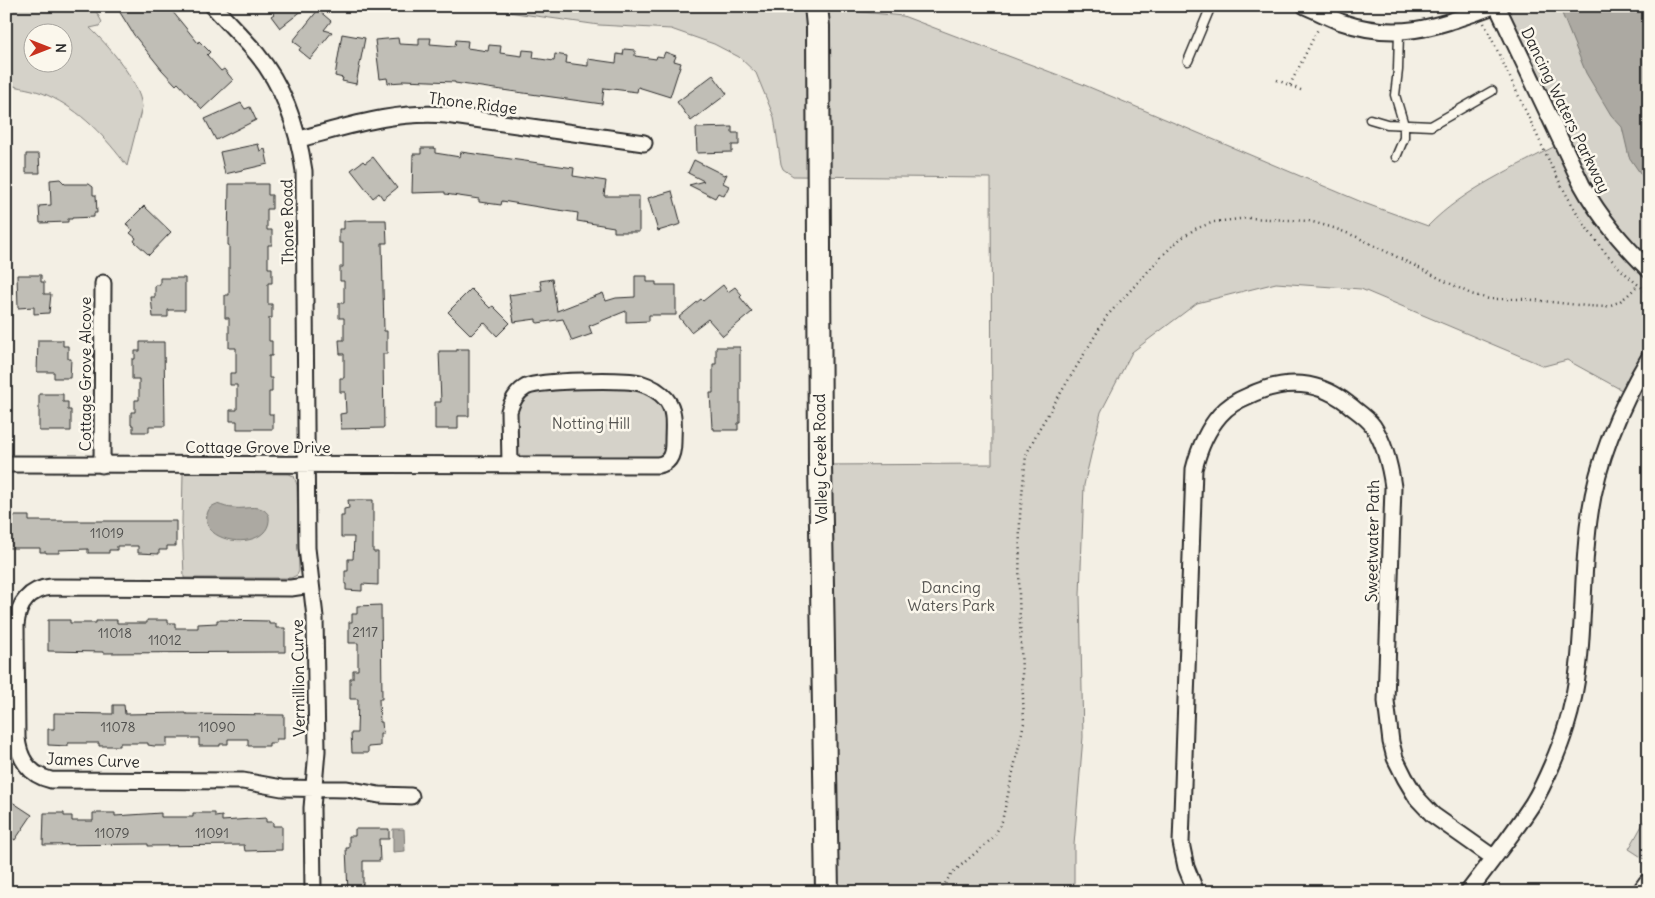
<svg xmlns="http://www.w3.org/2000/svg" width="1655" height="898" font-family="Delius,sans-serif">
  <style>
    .green { fill: #d5d2c9; stroke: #807e7a; fill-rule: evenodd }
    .water { fill: #aca9a2; stroke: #787772 }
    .building { fill: #c0beb6; stroke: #2b2b2b }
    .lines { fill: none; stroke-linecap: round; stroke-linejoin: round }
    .lane-casing { stroke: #2b2b2b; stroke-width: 11 }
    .street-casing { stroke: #2b2b2b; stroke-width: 19 }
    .secondary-casing { stroke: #2b2b2b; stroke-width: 26 }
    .path { stroke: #2b2b2b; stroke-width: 2.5; stroke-dasharray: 1 4; stroke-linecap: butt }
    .lane { stroke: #fbf7ec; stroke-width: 8 }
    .street { stroke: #fbf7ec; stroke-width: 15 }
    .secondary { stroke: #fbf7ec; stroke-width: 22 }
    .labels { text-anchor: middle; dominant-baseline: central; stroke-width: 5; stroke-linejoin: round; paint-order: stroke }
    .number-label { font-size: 14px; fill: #50504e }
    .street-label { font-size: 16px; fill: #2b2b2b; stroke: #fbf7ec }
    .park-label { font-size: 16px; fill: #565552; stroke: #fbf7ec }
  </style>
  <rect width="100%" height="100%" fill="#f3efe4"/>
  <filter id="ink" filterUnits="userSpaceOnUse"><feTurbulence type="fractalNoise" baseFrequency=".02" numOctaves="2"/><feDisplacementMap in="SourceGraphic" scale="10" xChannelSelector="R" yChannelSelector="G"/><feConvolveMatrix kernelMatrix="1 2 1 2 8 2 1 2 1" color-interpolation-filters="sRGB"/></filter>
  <g filter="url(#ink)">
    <path class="green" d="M6 6H93L102 22 99 26 90 28C108 45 140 82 142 107L127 166C106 138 81 110 47 95 34 89 20 88 6 84ZM62 32V62H32V32Z
      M443 6H816L820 8 903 16 1082 84 1364 203 1428 226C1464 189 1516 167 1561 143L1497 6H1649V405L1567 360 1544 366 1361 289 1276 283 1197 303 1132 352 1101 412 1084 485 1080 595 1083 737 1074 845V892H827L820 465 992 464 991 178 793 176 783 169 781 164 774 117 756 73 739 57 714 44 671 29 599 25 508 12Z
      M632 382 666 399 671 458 510 465 509 411 521 391Z
      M183 473 289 474 294 476 297 485 299 571 297 575 291 578H184L182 522Z
      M1649 813V862L1629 849Z"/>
    <path class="water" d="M1559 6H1648L1649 186 1629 157 1622 127 1611 115 1586 73Z
      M217 504C223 506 228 508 234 508 246 510 262 502 269 516 273 552 200 546 207 515 208 509 211 506 217 504Z
      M393 829H404L405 851 393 852Z"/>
    <path class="building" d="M116 6H168L198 43 199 41 210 52 207 55 221 71 224 69 233 80 202 109 178 83 176 85 162 70 134 35Z
      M268 6H308L280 28 271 16 274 14Z
      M318 10 331 21 324 30 332 32 310 59 299 50 301 47 293 41Z
      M342 34 365 38 356 84 342 81 343 78 335 76Z
      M398 38 399 44 419 45V38H431L430 44 442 45 455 46 456 40 468 41 467 48 488 51 489 45 501 46 500 53 522 56 523 50 534 51 533 58 554 61 555 54 567 56 566 63 588 66V59L616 63 617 54 623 55 624 49 635 50V56L656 59 657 56 663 57 665 52 676 56 674 61 681 63 670 97 638 87 637 92 604 88 602 104 488 88 455 83V82L403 80V82L388 83 387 78 380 79 375 40Z
      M713 75 727 94 691 121 677 102Z
      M241 103 245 109 250 107 256 120 216 140 205 119Z
      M732 127V133H739V145H732V152L697 153 696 128Z
      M258 144 260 151 265 149 268 164 225 174 220 152Z
      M421 148H435V153L460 157 461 152 574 168 573 176 606 181 604 196H639V232H614V227L577 221 578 213 545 208 502 201 501 205 479 202V199L445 194V192L412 193 413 154H421Z
      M26 154H39L40 173H26Z
      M373 157 397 188 383 199 379 193 373 198 351 170 363 161 365 163Z
      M694 160 724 175 727 174 723 183 729 186 724 196 718 193 715 198 689 185 704 181 688 173Z
      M60 179 65 184H89L93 187V195H96L97 213H94V217L72 218V219H68V222L40 223 39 206 51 205 50 180Z
      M229 184H268V195H272V209H267V230H272V245H268V268H272V283H268V304H272V318H269V341H272V356H269V378H272V392H269V414H273V429H237V421H230V410H237V385H230V373H236V348H229V318H225V295H229V245H228Z
      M672 191 681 224 658 231 648 198Z
      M144 206 171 232 149 255 134 241 136 238 130 233 133 230 126 224Z
      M354 220H386L387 243H382L384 331H387V354H383L384 428 341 429 340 414 346 413 345 392H340V378H344V354H340L339 340H344V318H339V303H344V281H340V267H343V243H339V229H344V221Z
      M17 275H41V282H44V294H51L49 313 34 314V307L18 308Z
      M635 276H647V282H656V285H676V315H649V321L626 322V311L589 326 592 334 572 341 563 319 538 323 536 322V319L514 322 509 295 542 290 540 281 552 279 557 311 603 293 606 301 616 298 635 297Z
      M160 278H185V310H168V317H153L151 297H155V285H160Z
      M723 285 728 292 735 287 742 295 740 297 752 312 723 336 708 319 691 332 679 317 701 299 703 301Z
      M471 289 490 308 493 306 510 323 497 336 484 322 471 335 448 312Z
      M38 340H63V346H68V359H71L70 378H54V372H37Z
      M140 342H164L165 426H149V432H133V425H131V412H135V400H139V379H132V359H135V351H140Z
      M716 347H740V423H738V430H714V428H712L710 393H713V364H716Z
      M457 349H469V416H458V429H435V402H441L439 351H457Z
      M39 394H63V402H68V410H71V431H39Z
      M348 500H373V552H378V585L362 584V591L346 590V584H345V571H348V559H353L354 537H341V516H344V509L349 508Z
      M6 516H29V521H176V546H167V550H159V554L138 553V546H117V550H109V553H88V549L59 550V553H46V552H40V548H8V546H6Z
      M381 605 382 699H379L380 722H382L383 734H380V746L368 747V753H352L351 733H357L358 699H350V678H353V670H358V643H349V622H352V614H357V606Z
      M48 620H70V623H96V621H102V620H117V623H147V620H168V623H175V628H198V624L217 623V620L269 621V624H276V628H285V652L103 653V652L48 651Z
      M113 705H124L125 714 186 713V714L284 715V739H276V743H269V746H248V739H228V744H220V746H199V738H167V746H154L148 745V743H120V746H99V743H68V746L48 745V729H54V713L113 714Z
      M6 798 32 815 15 840 6 835Z
      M44 813H64V816H72V821H93V813H115V816L161 813V817H193V813H215V817L222 816V821L266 818V822H273V826H282V850L245 851 244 845 148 846V844L43 845Z
      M355 829H389V839H379L380 861H363V892H348L346 848H349V836H355Z"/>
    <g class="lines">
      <g class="lane-casing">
        <path id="lane" d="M1188 61 1211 6
          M1370 119 1387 124 1431 126 1492 91
          M1396 157 1404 138V125L1395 95 1398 70 1399 31"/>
      </g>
      <g class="street-casing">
        <path id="street" d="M213 6C227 22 243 37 257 54 284 87 298 129 304 171L307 548 315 617 317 751 312 808 313 892
          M1305 6C1317 11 1328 17 1341 22 1400 42 1438 26 1494 6
          M1497 6 1582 185C1600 218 1623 244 1649 270
          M299 139C350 126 393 111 446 115L644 143
          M6 464 658 465C671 463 673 453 673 442 673 427 676 411 666 399 659 391 650 386 640 383 622 379 542 380 526 387 517 392 512 401 509 411L510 465
          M102 465 103 283
          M311 585 291 588 51 587C29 589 18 604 16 625L17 738C19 759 29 775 51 780L243 781 282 788 347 789 379 795 411 796
          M1196 892 1186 867 1181 843 1194 469C1199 449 1206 431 1220 415 1227 407 1238 400 1248 396 1283 379 1316 379 1347 403 1355 410 1367 417 1373 426 1385 444 1390 465 1393 487L1386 701 1391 742 1395 758 1405 778 1417 798 1433 815 1494 858
          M1468 892C1490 863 1513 834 1533 803 1544 785 1560 748 1566 727 1588 658 1579 583 1590 513 1598 458 1621 405 1649 358"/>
      </g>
      <g class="secondary-casing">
        <path id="secondary" d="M816 6 818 26 820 465 827 892
          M1644 892 1649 885"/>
      </g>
      <path class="path" d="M1484 23C1502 60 1519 97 1536 133 1565 195 1592 252 1649 293
        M1277 80 1303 91
        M1290 85 1318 29
        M940 892 951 874 994 837 1002 821 1024 723 1019 596 1020 515 1026 455 1039 429 1107 316 1161 257 1180 239 1195 229 1214 222 1248 218 1309 221 1334 228 1357 237 1471 294 1489 299H1525L1587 306 1605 307 1619 302 1628 295 1638 285"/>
      <use href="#lane" class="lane"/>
      <use href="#street" class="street"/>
      <use href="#secondary" class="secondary"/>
    </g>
  </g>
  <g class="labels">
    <g class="number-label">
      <text x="107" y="533">11019</text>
      <text x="365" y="632">2117</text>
      <text x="115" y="633">11018</text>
      <text x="165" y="640">11012</text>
      <text x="118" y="727">11078</text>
      <text x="217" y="727">11090</text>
      <text x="112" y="833">11079</text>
      <text x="212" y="833">11091</text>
    </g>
    <g class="street-label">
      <text transform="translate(473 103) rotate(7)">Thone Ridge</text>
      <text transform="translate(1566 110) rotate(64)">Dancing Waters Parkway</text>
      <text transform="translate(287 222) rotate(-91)">Thone Road</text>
      <text transform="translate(85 374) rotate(-90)">Cottage Grove Alcove</text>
      <text x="258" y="447">Cottage Grove Drive</text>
      <text transform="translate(820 459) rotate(-91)">Valley Creek Road</text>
      <text transform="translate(1372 541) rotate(-89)">Sweetwater Path</text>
      <text transform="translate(298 678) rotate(-91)">Vermillion Curve</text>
      <text transform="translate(93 760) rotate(2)">James Curve</text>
    </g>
    <g class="park-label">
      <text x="591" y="423">Notting Hill</text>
      <text x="951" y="587">Dancing<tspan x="951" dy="18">Waters Park</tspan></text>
    </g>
  </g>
  <rect width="1655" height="898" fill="none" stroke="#fbf7ec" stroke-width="25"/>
  <rect x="12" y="12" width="1630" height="873" fill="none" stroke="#2b2b2b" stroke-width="2" filter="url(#ink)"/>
  <g transform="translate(48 48) rotate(90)"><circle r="24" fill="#fbf7ec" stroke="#a8a59f"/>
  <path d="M0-4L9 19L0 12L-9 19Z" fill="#c8321e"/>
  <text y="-8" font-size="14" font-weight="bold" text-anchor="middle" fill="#2b2b2b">N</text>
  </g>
</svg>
